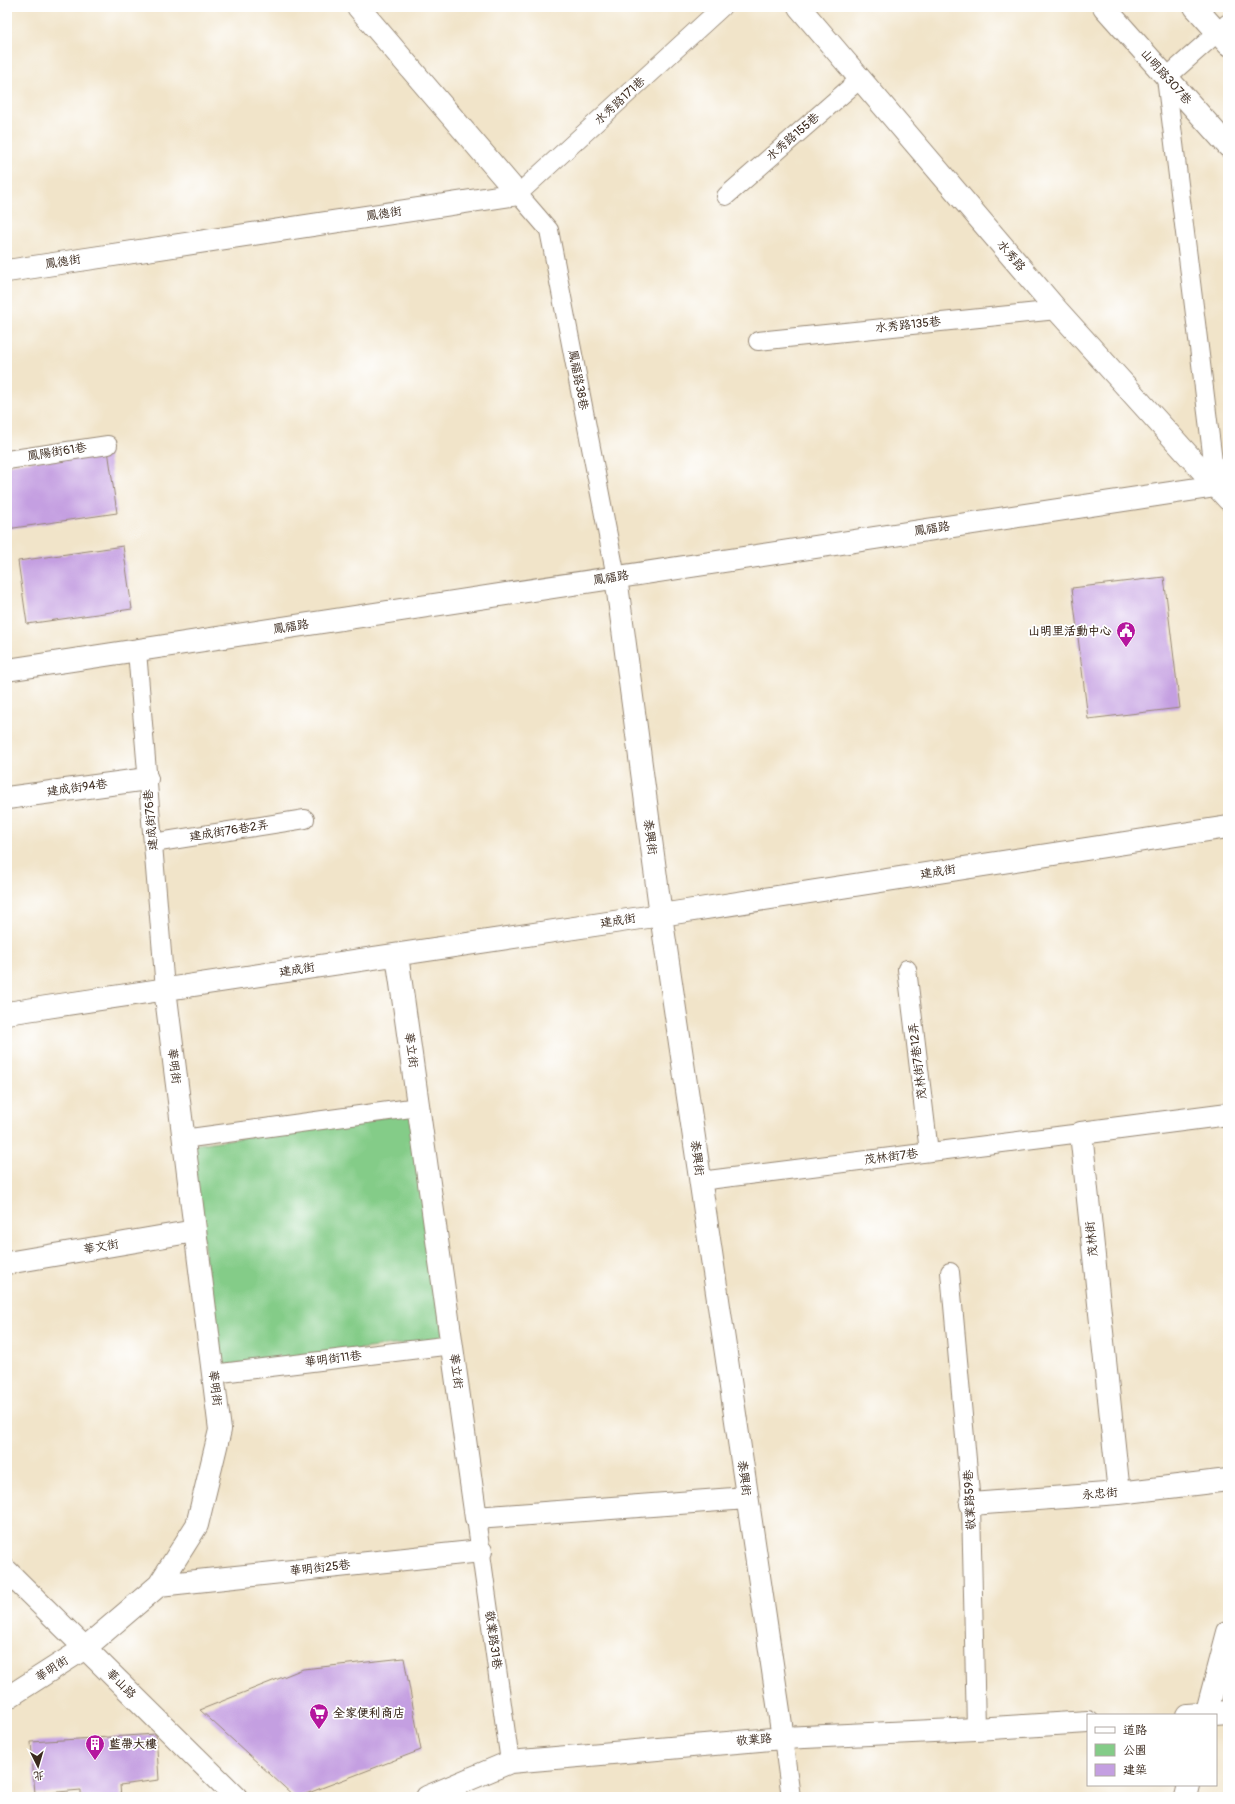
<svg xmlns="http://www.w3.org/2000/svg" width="1235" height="1804" font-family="Pangolin,'LXGW WenKai TC',sans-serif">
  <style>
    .green { fill: #84cc88; stroke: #607b53 }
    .building { fill: #c49fe1 }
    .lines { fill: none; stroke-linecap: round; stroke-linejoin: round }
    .service-casing { stroke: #968774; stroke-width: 20 }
    .minor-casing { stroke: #968774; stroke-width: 24 }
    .tertiary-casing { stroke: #968774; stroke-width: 24 }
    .service { stroke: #fff; stroke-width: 18 }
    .minor { stroke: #fff; stroke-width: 22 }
    .tertiary { stroke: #fff; stroke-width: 22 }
    .labels { text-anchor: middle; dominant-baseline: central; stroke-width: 3.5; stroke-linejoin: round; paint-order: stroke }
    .street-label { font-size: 12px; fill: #3b2a1e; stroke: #fff }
    .poi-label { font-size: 12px; font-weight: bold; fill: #3b2a1e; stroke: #fff; text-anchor: start }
  </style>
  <rect width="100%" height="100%" fill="#fff"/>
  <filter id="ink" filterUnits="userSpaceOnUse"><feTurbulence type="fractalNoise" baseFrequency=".025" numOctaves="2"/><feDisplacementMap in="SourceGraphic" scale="8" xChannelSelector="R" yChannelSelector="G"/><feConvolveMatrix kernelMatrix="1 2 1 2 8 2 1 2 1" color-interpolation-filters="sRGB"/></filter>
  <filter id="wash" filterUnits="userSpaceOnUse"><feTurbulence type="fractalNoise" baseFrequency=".012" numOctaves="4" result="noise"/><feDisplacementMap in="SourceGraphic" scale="16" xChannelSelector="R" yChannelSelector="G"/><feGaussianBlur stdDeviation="0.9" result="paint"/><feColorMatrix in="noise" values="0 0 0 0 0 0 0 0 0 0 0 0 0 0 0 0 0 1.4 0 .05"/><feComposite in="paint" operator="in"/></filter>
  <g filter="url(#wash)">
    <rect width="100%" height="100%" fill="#f1e4c9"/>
    <path class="green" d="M414 1113 444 1339 219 1366 191 1145Z"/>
    <g id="blocks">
      <path class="building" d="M108 450 117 513 7 529V465Z
        M123 546 132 609 27 624 18 561Z
        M1164 577 1180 708 1088 719 1072 588Z
        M404 1658 421 1750 298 1797H295L200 1710 303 1669Z
        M156 1734 159 1780 120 1785 121 1797H81V1790L35 1794 31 1742Z"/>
    </g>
  </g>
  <g filter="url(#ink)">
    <use href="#blocks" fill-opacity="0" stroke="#968774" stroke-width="1"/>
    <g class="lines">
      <g class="service-casing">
        <path id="service" d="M726 196 860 79
          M758 341 1057 310
          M7 460 108 445
          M1216 486 1166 78 1228 23
          M616 577 549 230 518 194 722 7
          M137 651 165 989
          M153 843 305 819
          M907 969 929 1152
          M183 1139 418 1107
          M700 1181 1081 1133
          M950 1272 971 1504 976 1729
          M213 1374 452 1345
          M476 1518 510 1762
          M783 1738 791 1797"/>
      </g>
      <g class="minor-casing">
        <path id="minor" d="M799 7 1057 310 1228 499
          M1104 7 1228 146
          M7 271 518 194 358 7
          M616 577 661 915 783 1738
          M7 670 1216 486
          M7 798 147 779
          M397 955 476 1518 747 1498
          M7 1013 661 915 1228 827
          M7 1263 195 1231
          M1119 1493 1081 1133 1228 1114
          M971 1504 1119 1493 1228 1480
          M7 1571 236 1797
          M159 1585 481 1551
          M7 1698 85 1648 159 1585 197 1525 220 1430 165 989
          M1187 1715 1228 1712
          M1206 1715 1228 1632
          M427 1797 510 1762 783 1738 976 1729 1088 1722
          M1185 1797 1188 1785"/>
      </g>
      <g class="tertiary-casing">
        <path id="tertiary" d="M1195 7 1228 44"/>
      </g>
      <use href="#service" class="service"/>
      <use href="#minor" class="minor"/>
      <use href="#tertiary" class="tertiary"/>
    </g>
  </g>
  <defs>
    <g id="civic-pin" transform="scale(1)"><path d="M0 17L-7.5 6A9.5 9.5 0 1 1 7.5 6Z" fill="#b5179e" stroke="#fff"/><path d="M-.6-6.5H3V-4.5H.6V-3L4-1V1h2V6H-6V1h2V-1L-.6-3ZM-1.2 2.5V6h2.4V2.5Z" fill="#fff"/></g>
    <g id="supermarket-pin" transform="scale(1)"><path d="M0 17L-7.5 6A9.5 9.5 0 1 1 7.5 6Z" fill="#b5179e" stroke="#fff"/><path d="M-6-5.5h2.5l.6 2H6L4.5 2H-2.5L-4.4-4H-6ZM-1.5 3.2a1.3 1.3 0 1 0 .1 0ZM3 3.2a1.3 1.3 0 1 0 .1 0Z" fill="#fff"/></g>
    <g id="building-pin" transform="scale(1)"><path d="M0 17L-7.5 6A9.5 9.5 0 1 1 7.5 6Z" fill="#b5179e" stroke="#fff"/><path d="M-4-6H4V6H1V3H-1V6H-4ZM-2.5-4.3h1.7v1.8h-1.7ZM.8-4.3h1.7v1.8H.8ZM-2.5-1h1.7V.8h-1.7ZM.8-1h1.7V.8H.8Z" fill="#fff"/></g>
  </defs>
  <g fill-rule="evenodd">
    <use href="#civic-pin" x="1126" y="631"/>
    <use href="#supermarket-pin" x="319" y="1713"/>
    <use href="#building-pin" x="95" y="1744"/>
  </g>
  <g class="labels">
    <g class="street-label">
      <text transform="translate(1166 77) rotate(48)">山明路307巷</text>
      <text transform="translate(620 101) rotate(-43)">水秀路171巷</text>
      <text transform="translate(793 137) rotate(-41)">水秀路155巷</text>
      <text transform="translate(384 214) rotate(-9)">鳳德街</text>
      <text transform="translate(1011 256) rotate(50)">水秀路</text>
      <text transform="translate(63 262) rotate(-9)">鳳德街</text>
      <text transform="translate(908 325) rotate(-6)">水秀路135巷</text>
      <text transform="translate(578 380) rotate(79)">鳳福路38巷</text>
      <text transform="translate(57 452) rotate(-9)">鳳陽街61巷</text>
      <text transform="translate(932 529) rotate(-9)">鳳福路</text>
      <text transform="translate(611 578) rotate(-9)">鳳福路</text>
      <text transform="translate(291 627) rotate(-9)">鳳福路</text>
      <text transform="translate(77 788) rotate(-8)">建成街94巷</text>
      <text transform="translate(151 820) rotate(-95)">建成街76巷</text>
      <text transform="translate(229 831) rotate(-9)">建成街76巷2弄</text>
      <text transform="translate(650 837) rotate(82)">泰興街</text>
      <text transform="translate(938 872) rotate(-9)">建成街</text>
      <text transform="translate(618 921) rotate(-9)">建成街</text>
      <text transform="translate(297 970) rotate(-9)">建成街</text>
      <text transform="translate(411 1050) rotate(82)">華立街</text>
      <text transform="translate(918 1061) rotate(-97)">茂林街7巷12弄</text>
      <text transform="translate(174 1066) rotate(83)">華明街</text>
      <text transform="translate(891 1157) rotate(-7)">茂林街7巷</text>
      <text transform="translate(697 1158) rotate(82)">泰興街</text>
      <text transform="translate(1092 1239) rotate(-96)">茂林街</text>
      <text transform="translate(101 1247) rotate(-10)">華文街</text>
      <text transform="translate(333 1359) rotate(-7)">華明街11巷</text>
      <text transform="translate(456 1371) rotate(82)">華立街</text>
      <text transform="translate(215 1388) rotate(83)">華明街</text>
      <text transform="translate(744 1478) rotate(82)">泰興街</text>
      <text transform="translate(1100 1494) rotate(-5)">永忠街</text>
      <text transform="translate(970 1500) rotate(-93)">敬業路59巷</text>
      <text transform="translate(320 1568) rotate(-6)">華明街25巷</text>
      <text transform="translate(493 1640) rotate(82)">敬業路31巷</text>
      <text transform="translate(52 1669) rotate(-33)">華明街</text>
      <text transform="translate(121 1684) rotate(45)">華山路</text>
      <text transform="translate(754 1740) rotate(-5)">敬業路</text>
    </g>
    <g class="poi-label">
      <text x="1112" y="631" text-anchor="end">山明里活動中心</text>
      <text x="333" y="1713">全家便利商店</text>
      <text x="109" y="1744">藍帶大樓</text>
    </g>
  </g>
  <rect width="1235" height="1804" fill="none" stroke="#fff" stroke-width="24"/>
  <rect x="1087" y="1714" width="130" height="72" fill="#ffffff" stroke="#b1aaa5"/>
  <rect x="1095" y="1727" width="20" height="6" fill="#ffffff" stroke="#b1aaa5"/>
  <text x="1123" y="1734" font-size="12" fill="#3b2a1e">道路</text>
  <rect x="1095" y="1744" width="20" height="12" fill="#84cc88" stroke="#b1aaa5"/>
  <text x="1123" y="1754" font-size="12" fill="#3b2a1e">公園</text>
  <rect x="1095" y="1764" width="20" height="12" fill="#c49fe1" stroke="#b1aaa5"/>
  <text x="1123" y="1774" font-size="12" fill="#3b2a1e">建築</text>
  <g transform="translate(38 1766) rotate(175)" stroke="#ffffff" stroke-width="3" paint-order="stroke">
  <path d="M0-3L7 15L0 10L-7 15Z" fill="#3b2a1e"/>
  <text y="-6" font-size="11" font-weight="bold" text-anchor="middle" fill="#3b2a1e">北</text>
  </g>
</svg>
